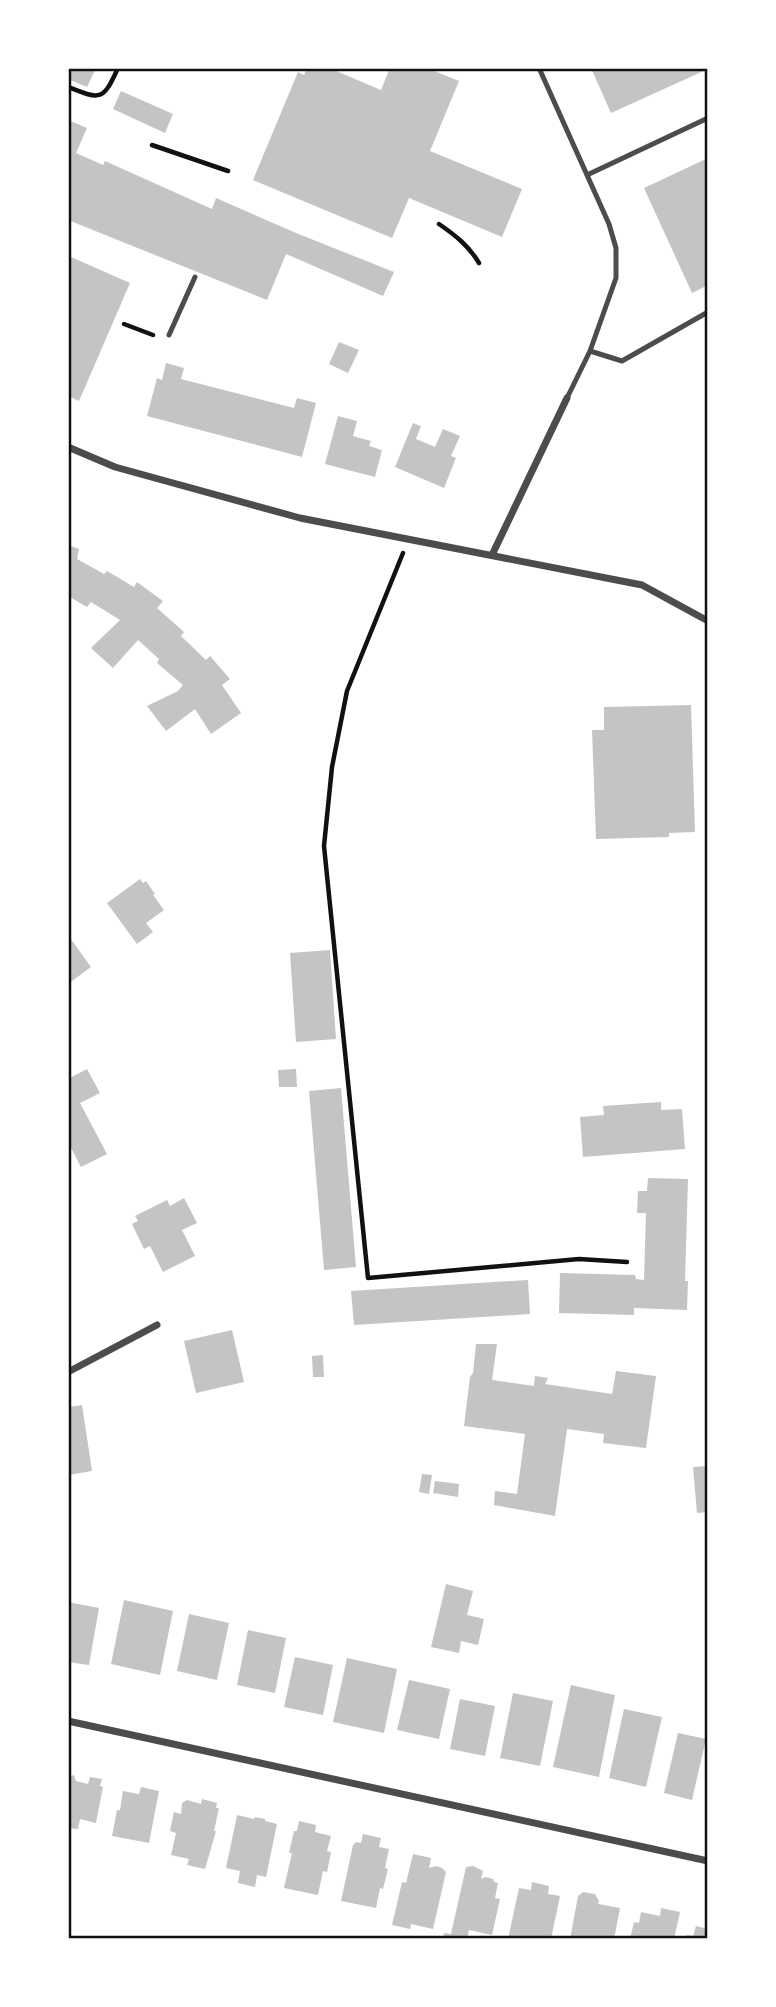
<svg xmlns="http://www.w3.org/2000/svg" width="776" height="2007" font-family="'Roboto Serif',serif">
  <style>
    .building { fill: #c4c4c4 }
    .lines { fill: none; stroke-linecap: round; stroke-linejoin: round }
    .path { stroke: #111; stroke-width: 4.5 }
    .service { stroke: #4c4c4c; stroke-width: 5 }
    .minor { stroke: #4c4c4c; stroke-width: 7 }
    .neatline { fill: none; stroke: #111; stroke-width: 2.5 }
  </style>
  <rect width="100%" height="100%" fill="#fff"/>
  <path class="building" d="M68 68H96L87 87 68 79Z
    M307 68H329L381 90 390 68H427L459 81 430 151 522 189 502 237 409 198 392 238 253 180 298 72 304 75Z
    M591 68H708V69L611 113Z
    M121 91 173 114 165 133 113 109Z
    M68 120 87 128 76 153 103 165 105 161 212 209 216 198 296 233 394 272 383 296 286 254 267 300 68 220Z
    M708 158V285L692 293 644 188Z
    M71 257 130 283 79 401 68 396V264Z
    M339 342 359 350 348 373 329 364Z
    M166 363 184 368 181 379 294 408 297 398 316 403 302 457 147 416 157 378 162 380Z
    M338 416 357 421 353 436 371 441 369 446 382 450 375 477 325 464Z
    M413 423 421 426 416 439 435 447 443 429 460 436 451 456 456 458 444 488 395 467Z
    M68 545 79 549 77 559 104 574 107 571 134 587 137 582 163 601 157 608 184 632 181 636 206 660 210 656 230 679 222 685 241 713 211 734 195 709 166 731 147 706 178 691 183 685 157 663 159 659 138 640 113 668 91 648 120 620 91 602 87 607 68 596Z
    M691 705 695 832 669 833V837L596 839 592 730H604V707Z
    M140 879 143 883 146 881 155 894 153 895 164 910 146 923 153 932 137 944 107 903Z
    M68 935 91 967 68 984Z
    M330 950 336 1039 296 1042 290 953Z
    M87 1069 100 1093 80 1103 107 1154 81 1167 68 1142V1079Z
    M296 1069 297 1087H279L278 1070Z
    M341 1088 356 1267 324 1270 309 1091Z
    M661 1102V1110L682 1109 685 1149 583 1157 580 1117 604 1115 603 1106Z
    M648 1178 688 1179 685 1281H688L687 1310 634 1308V1315L559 1313 560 1273 635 1275 636 1279 644 1280 646 1213H637L638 1191H647Z
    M184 1198 197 1223 182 1230 195 1256 163 1272 150 1246 144 1249 132 1224 138 1221 135 1216 167 1200 170 1206Z
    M528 1280 530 1314 354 1325 351 1291Z
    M232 1330 244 1382 196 1393 184 1341Z
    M476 1344H497L492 1380 534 1386 535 1376 548 1378 545 1384 612 1394 616 1371 656 1376 646 1448 603 1443 604 1434 567 1429 555 1516 494 1505 495 1491 517 1494 525 1434 464 1426 470 1377 473 1373Z
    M323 1355 324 1377H313L312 1356Z
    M82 1405 92 1471 68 1475V1407Z
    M708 1466V1512L697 1513 693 1467Z
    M422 1474 432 1475 429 1494 419 1492Z
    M435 1481 459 1484 458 1497 433 1493Z
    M446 1584 473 1591 467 1615 484 1619 478 1645 461 1641 459 1653 431 1647Z
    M124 1600 173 1611 160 1675 111 1664Z
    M68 1602 99 1608 89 1665 68 1662Z
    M189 1614 229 1623 217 1680 177 1671Z
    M248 1630 286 1638 275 1693 237 1685Z
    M295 1657 333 1665 323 1715 284 1707Z
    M347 1658 397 1669 384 1733 333 1722Z
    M409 1680 450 1689 439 1739 397 1730Z
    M571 1685 615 1695 599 1777 553 1767Z
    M513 1693 553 1701 540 1766 500 1758Z
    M460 1699 495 1706 485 1756 450 1749Z
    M624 1709 662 1717 646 1787 609 1778Z
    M678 1733 706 1739 692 1800 664 1793Z
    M74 1775 76 1781 88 1784 90 1777 102 1779 100 1786 103 1787 96 1823 80 1819 78 1829 68 1828V1777Z
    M141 1787 159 1791 149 1843 112 1836 117 1810H120L123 1791 139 1794Z
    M202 1799 217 1803 216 1808H219L214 1831H216L205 1869 187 1865 189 1859 171 1855 176 1833 170 1831 174 1812 181 1814 182 1803 187 1800 201 1804Z
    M237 1815 254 1819 255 1817 265 1819V1821L277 1824 266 1877 257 1875 255 1887 238 1883 240 1871 226 1868Z
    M299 1821 316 1825 315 1832 331 1836 327 1851 331 1852 327 1872 323 1871 318 1895 284 1888 292 1853H289L294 1831H297Z
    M363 1834 381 1838 379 1847 389 1849 385 1868 388 1869 383 1889 380 1888 376 1908 341 1901 353 1845 356 1842 361 1843Z
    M413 1854 431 1858 429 1868 436 1866 442 1868 446 1872 433 1929 411 1924 410 1929 392 1925 402 1882 406 1883Z
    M473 1866 483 1871 481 1879 486 1877 493 1879 494 1882 498 1883 495 1898 500 1899 492 1935 469 1930 467 1939H443L444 1933 451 1934 466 1867Z
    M532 1882 549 1886 548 1894 560 1896 551 1939H508L519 1888 531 1890Z
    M583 1892 595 1894 599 1901 598 1904 620 1908 614 1939H570L578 1896Z
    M661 1908 680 1912 674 1939H630L634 1922 639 1923 641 1912 660 1916Z
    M696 1926 708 1929V1939H687V1935L693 1936Z"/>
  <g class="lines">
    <path class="path" d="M68 87C101 100 103 101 118 68
      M152 145 228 171
      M439 224C455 235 469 246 479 263
      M124 324 153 335
      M403 553 347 691 332 767 324 846 368 1278 579 1259 627 1262"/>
    <path class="service" d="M539 68 609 224 616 248V278L590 351 622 361 708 312
      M587 175 708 118
      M169 335 195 277
      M567 398 590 351"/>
    <path class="minor" d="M68 447 115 467 300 518 642 585 708 621
      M492 555 567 398
      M68 1372 157 1325
      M68 1721 708 1861"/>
  </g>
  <rect width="776" height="2007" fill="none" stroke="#ffffff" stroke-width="140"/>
  <rect x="70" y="70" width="636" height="1867" class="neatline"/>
</svg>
